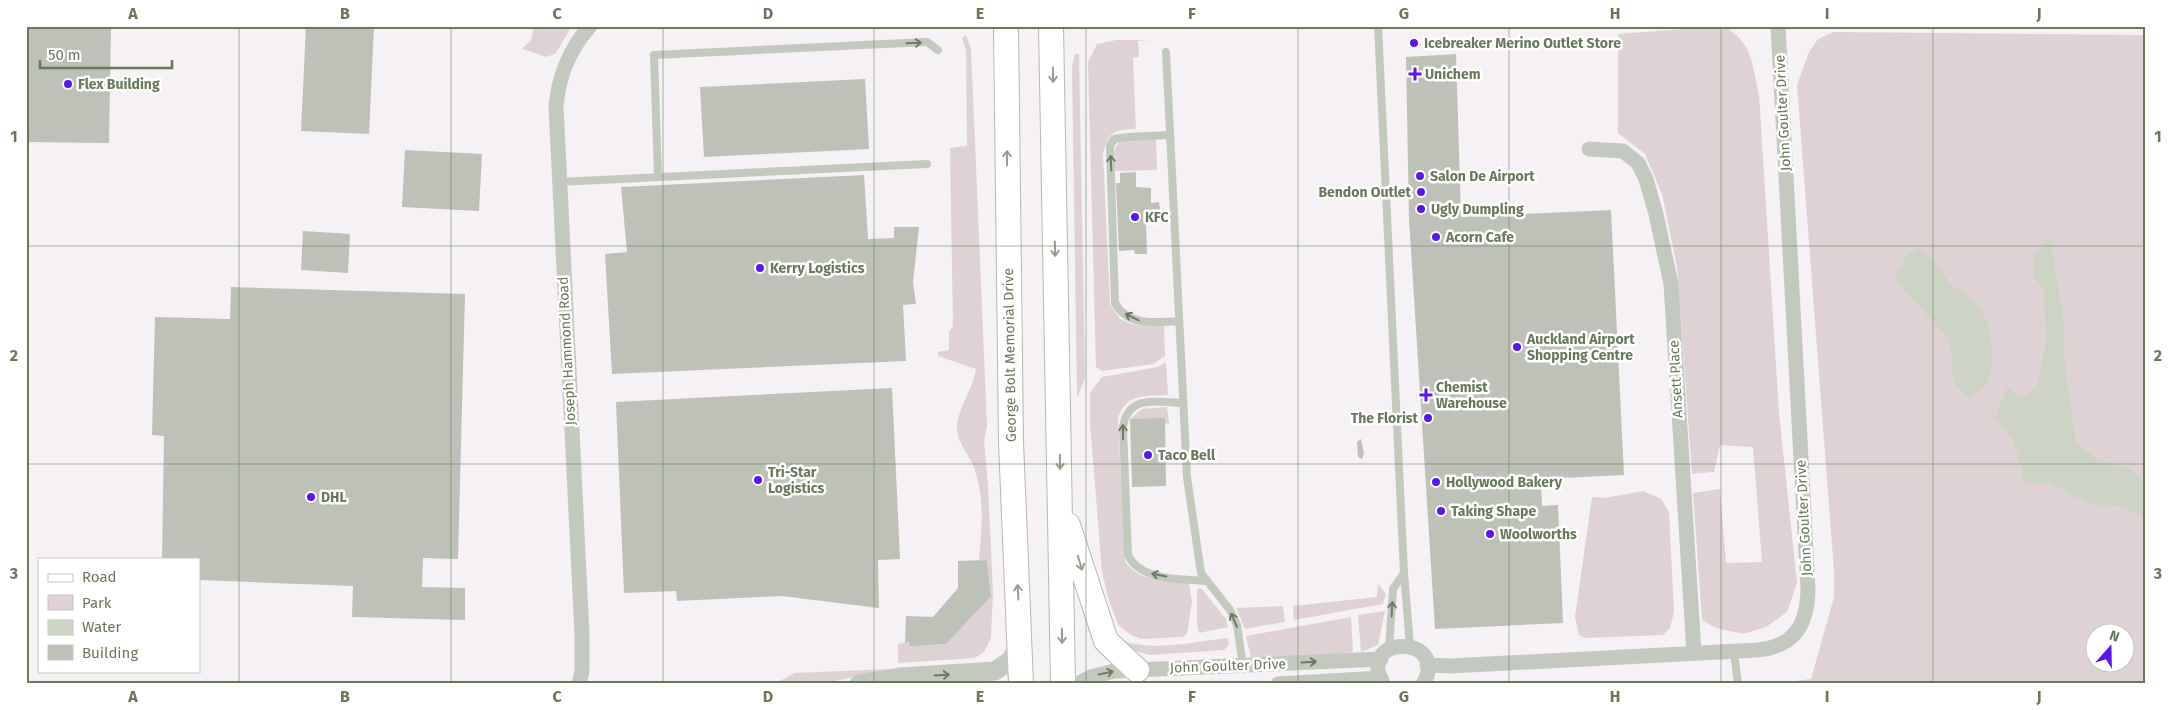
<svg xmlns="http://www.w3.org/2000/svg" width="2172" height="710" font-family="'Fira Sans',sans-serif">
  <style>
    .green { fill: #ded2d5; fill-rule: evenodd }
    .water { fill: #ced4c5 }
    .building { fill: #bdc1b7 }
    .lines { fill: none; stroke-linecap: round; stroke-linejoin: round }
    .primary-casing { stroke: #b4baaf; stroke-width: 26 }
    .service { stroke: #c4c9c0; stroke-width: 8 }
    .minor { stroke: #c4c9c0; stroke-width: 15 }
    .tertiary { stroke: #c4c9c0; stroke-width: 19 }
    .primary { stroke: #fff; stroke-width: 24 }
    .oneway { stroke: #6d7d5f }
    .oneway2 { stroke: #95a18c }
    .grid { fill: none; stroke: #68795a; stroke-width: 1; stroke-opacity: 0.55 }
    .poi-dot { fill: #5d14f3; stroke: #fff; stroke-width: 2 }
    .labels { text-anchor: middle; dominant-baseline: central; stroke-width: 5; stroke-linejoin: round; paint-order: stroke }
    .poi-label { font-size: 14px; font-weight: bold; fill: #68795a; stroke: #fff; text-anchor: start }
    .street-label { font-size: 14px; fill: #68795a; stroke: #fff }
    .neatline { fill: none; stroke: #68795a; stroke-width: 2 }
    .grid-label { font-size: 16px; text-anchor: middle; font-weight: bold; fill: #68795a }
  </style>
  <rect width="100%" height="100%" fill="#f6f1f5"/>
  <path class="green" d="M534 26H572L556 53 547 57 522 49 531 40Z
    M1724 26C1754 45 1751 62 1759 94L1779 413 1797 583 1787 612 1766 627 1743 634 1716 628 1702 620 1693 493 1720 489 1726 563 1762 562 1753 447 1720 445 1714 472 1692 474 1677 267 1662 194 1645 154 1618 133V34Z
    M1834 32 2146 35V684H1769L1811 679 1834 597V571L1797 85 1809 52 1818 39ZM2094 632H2124V662H2094Z
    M966 35 971 49 987 426 984 441 988 485 993 592 991 638 984 652 975 658 898 663V644L910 642V646H913L946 644 991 595 987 560H979C982 527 985 496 973 465 968 454 958 442 957 430 956 411 973 390 976 369L938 356V352L949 350V332L953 326 950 148 967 146 966 51 962 38Z
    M1116 40H1150L1138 41 1139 57 1133 58 1136 129C1113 130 1111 130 1103 153L1110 304 1120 319 1131 324 1164 326 1165 356 1153 364 1102 371 1096 367 1088 62 1097 44Z
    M1075 54H1079L1085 378 1077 398 1072 66Z
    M1156 138 1157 170 1114 171 1115 148 1120 141Z
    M1164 363H1166L1168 395C1146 396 1126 393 1118 418L1125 561C1138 582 1167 581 1189 584L1192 602 1187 634 1183 637 1141 639 1131 635 1119 626 1109 601 1102 572 1090 423V393L1102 377 1158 367Z
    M1167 407 1169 424 1130 419 1142 409Z
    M1643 491 1661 499 1669 512 1674 612 1670 628 1663 635 1585 638 1579 635 1575 617 1592 497 1604 498Z
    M1378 584 1386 594 1383 604 1294 620 1293 606 1377 597Z
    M1201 588 1226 619 1228 627 1199 633 1197 623V589Z
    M1283 606 1285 622 1245 629 1236 608Z
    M1385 611 1378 645 1361 652 1358 615Z
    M1351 617 1353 651 1348 654 1251 658 1246 636Z
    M1228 638 1229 644 1224 650 1150 655 1127 649 1120 640C1155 652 1192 642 1228 638Z
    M891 669 821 684H774L795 673Z"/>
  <path class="water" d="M2050 237 2064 322 2065 367 2076 443 2099 460 2131 469 2146 484 2145 516 2113 505H2091L2049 483 2025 484C2018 460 2017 433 1994 420L2008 386 2021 399 2036 387 2046 343 2044 288 2034 278V255Z
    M1919 248 1935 261 1950 284 1974 300 1988 323 1993 357 1992 369 1985 387 1969 397C1942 379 1958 358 1947 339 1932 315 1905 299 1895 273L1908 254Z"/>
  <path class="building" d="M26 26H111L109 143 26 142Z
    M306 26H374L369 134 301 131Z
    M1456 54 1461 217 1611 210 1624 475 1541 479 1542 506 1558 505 1563 623 1435 629 1409 218 1406 57Z
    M865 79 869 149 704 157 700 87Z
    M405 150 482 154 479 211 402 207Z
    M1136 172V187L1151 188V203L1159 202 1160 210 1152 211V224H1146L1147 254H1135L1134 250 1119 251 1116 183H1120V173Z
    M864 175 868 239 894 238V227H919L913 282 916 304 903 305 906 361 612 374 605 254 627 252 621 187Z
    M303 231 350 234 348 273 301 270Z
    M231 287 465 294 458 559 423 558 422 587 465 588V620L352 617 353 586 199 580V559H162L164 436 152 435 155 317 230 319Z
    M892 388 900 559 878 560 879 608 782 596 677 601 676 591 624 593 616 402Z
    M1165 418 1166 486 1132 487 1130 419Z
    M1361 439 1364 454 1362 459 1358 457 1357 442Z
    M987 560 991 596 946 644 913 646H909L910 642 905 643 906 616 933 617 958 588V561Z"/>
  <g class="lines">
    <g class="primary-casing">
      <path id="primary" d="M1006 26 1011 442 1021 684
        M1051 26 1063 684
        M1068 525 1106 641 1137 670"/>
    </g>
    <path class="service" d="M1378 26 1404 573 1410 646
      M1166 52 1187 477 1201 573 1230 610 1237 625 1243 666
      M1170 135 1128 137 1114 139 1110 146 1115 303C1128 327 1156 322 1179 321
      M658 177 654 55 927 42 938 50
      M559 182 927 164
      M1183 403C1157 402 1128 394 1123 427L1128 555C1140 581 1182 579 1207 581
      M1389 649 1393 589 1404 573
      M1734 652 1738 684"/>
    <path class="minor" d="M1589 149 1623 151 1638 163 1646 179 1656 214 1671 284 1694 653
      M1427 665 1450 666 1758 650C1795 646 1807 625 1808 590L1778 26
      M579 684 582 671V634L556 106C559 75 569 50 590 26
      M1077 684 1091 677 1114 671 1381 659
      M1278 684 1381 678
      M1383 684C1355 632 1452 636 1423 684"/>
    <path class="tertiary" d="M859 684 900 677 995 671 1011 660 1021 641"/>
    <use href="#primary" class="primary"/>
  </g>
  <defs><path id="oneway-shaft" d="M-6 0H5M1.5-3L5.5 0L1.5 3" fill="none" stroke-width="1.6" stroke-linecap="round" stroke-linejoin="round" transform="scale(1.25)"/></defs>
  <g class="oneway">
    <use href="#oneway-shaft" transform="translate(914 43) rotate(-2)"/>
    <use href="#oneway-shaft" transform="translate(1111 163) rotate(-92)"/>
    <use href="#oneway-shaft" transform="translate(1132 317) rotate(-154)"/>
    <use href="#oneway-shaft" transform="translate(1123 432) rotate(-90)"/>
    <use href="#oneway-shaft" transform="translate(1159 575) rotate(-168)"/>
    <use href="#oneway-shaft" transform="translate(1392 609) rotate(-87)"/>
    <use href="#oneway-shaft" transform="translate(1234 620) rotate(-113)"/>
    <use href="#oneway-shaft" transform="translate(1309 662) rotate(-3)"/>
    <use href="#oneway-shaft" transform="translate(1106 673) rotate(-12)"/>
    <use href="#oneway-shaft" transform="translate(942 675) rotate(-3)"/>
  </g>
  <g class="oneway2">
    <use href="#oneway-shaft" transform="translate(1053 75) rotate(89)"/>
    <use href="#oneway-shaft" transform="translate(1007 158) rotate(-90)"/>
    <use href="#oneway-shaft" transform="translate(1055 249) rotate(89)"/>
    <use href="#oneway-shaft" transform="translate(1060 462) rotate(89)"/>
    <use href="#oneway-shaft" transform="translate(1080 563) rotate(73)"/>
    <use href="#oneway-shaft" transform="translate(1018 592) rotate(-93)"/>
    <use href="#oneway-shaft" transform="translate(1062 636) rotate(89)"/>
  </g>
  <path class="grid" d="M239 26V684M451 26V684M663 26V684M874 26V684M1086 26V684M1298 26V684M1509 26V684M1721 26V684M1933 26V684M26 246H2146M26 464H2146"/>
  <g class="poi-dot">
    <circle cx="1414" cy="43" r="5"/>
    <path d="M1412.5 66.5h5v5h5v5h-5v5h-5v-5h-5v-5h5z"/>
    <circle cx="68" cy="84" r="5"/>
    <circle cx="1420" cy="176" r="5"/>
    <circle cx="1421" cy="192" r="5"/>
    <circle cx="1421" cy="209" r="5"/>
    <circle cx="1135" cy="217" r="5"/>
    <circle cx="1436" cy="237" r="5"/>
    <circle cx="760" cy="268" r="5"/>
    <circle cx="1517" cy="347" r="5"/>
    <path d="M1423.5 387.5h5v5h5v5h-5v5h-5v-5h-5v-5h5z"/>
    <circle cx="1428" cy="418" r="5"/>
    <circle cx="1148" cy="455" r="5"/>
    <circle cx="758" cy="480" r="5"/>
    <circle cx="1436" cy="482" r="5"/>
    <circle cx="311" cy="497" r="5"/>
    <circle cx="1441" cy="511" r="5"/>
    <circle cx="1490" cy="534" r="5"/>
  </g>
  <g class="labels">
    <g class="poi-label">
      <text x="1424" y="43">Icebreaker Merino Outlet Store</text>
      <text x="1425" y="74">Unichem</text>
      <text x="78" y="84">Flex Building</text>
      <text x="1430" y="176">Salon De Airport</text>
      <text x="1411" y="192" text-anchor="end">Bendon Outlet</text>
      <text x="1431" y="209">Ugly Dumpling</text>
      <text x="1145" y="217">KFC</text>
      <text x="1446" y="237">Acorn Cafe</text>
      <text x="770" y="268">Kerry Logistics</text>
      <text x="1527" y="339">Auckland Airport<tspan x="1527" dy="16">Shopping Centre</tspan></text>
      <text x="1436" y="387">Chemist<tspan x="1436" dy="16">Warehouse</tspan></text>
      <text x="1418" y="418" text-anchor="end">The Florist</text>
      <text x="1158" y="455">Taco Bell</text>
      <text x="768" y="472">Tri-Star<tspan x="768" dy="16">Logistics</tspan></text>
      <text x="1446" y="482">Hollywood Bakery</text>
      <text x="321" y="497">DHL</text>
      <text x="1451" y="511">Taking Shape</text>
      <text x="1500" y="534">Woolworths</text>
    </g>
    <g class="street-label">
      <text transform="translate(1783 113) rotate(-93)">John Goulter Drive</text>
      <text transform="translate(567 351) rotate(-93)">Joseph Hammond Road</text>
      <text transform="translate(1010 355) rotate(-91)">George Bolt Memorial Drive</text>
      <text transform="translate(1676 379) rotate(-93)">Ansett Place</text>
      <text transform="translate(1804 518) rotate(-93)">John Goulter Drive</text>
      <text transform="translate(1228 666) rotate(-2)">John Goulter Drive</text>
    </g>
  </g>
  <rect width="2172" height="710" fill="none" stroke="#ffffff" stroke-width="55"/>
  <rect x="38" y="558" width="162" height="115" fill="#ffffff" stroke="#c3c9bd"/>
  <rect x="48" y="574" width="25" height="8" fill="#ffffff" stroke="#c3c9bd"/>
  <text x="82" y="582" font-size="15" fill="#68795a">Road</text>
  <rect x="48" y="595" width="25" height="15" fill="#ded2d5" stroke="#c3c9bd"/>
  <text x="82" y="608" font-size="15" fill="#68795a">Park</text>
  <rect x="48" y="620" width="25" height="15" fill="#ced4c5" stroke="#c3c9bd"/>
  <text x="82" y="632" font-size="15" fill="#68795a">Water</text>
  <rect x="48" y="645" width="25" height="15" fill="#bdc1b7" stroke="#c3c9bd"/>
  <text x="82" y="658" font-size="15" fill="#68795a">Building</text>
  <g transform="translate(2110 648) rotate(20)"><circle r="24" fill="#ffffff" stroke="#c3c9bd"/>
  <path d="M0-4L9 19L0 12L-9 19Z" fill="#5d14f3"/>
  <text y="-8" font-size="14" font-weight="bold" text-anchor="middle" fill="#68795a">N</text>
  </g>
  <path d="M40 60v8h132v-8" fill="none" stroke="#68795a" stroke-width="2.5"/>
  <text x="48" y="60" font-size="15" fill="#68795a" stroke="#ffffff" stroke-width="4" paint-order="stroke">50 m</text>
  <rect x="28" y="28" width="2116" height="654" class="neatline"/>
  <g class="grid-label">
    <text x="133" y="19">A</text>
    <text x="345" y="19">B</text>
    <text x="557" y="19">C</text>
    <text x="768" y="19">D</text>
    <text x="980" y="19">E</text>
    <text x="1192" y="19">F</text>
    <text x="1404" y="19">G</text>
    <text x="1615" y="19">H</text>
    <text x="1827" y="19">I</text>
    <text x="2039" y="19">J</text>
    <text x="14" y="142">1</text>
    <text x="2158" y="142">1</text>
    <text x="14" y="361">2</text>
    <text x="2158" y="361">2</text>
    <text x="14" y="579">3</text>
    <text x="2158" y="579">3</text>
    <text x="133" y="702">A</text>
    <text x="345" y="702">B</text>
    <text x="557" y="702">C</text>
    <text x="768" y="702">D</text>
    <text x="980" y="702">E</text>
    <text x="1192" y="702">F</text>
    <text x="1404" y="702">G</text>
    <text x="1615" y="702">H</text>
    <text x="1827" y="702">I</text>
    <text x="2039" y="702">J</text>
  </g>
</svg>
